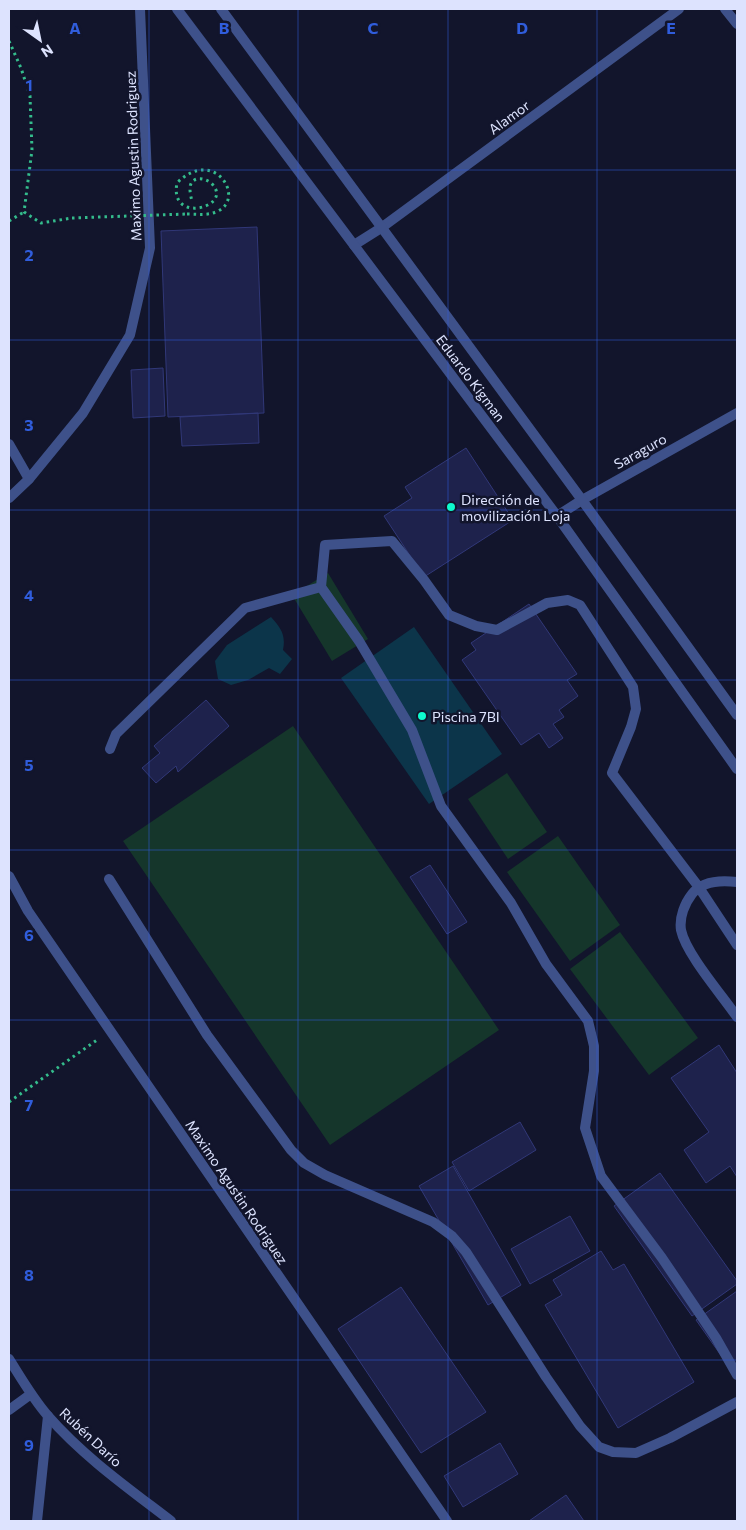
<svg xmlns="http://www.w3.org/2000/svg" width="746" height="1530" font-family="Commissioner,sans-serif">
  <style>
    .green { fill: #15362b }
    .water { fill: #0c354a }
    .building { fill: #1e224c; stroke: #313878 }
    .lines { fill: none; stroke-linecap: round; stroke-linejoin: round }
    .path { stroke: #34bc8c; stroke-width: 3; stroke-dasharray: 2.5 4; stroke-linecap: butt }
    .service { stroke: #3e518a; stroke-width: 10 }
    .minor { stroke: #3e518a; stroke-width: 10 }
    .tertiary { stroke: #3e518a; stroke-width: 10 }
    .path-bridge { stroke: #34bc8c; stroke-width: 3; stroke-dasharray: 2.5 4; stroke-linecap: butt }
    .grid { fill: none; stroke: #305ddc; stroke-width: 1; stroke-opacity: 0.55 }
    .poi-dot { fill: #0efacd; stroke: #12152c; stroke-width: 2 }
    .labels { text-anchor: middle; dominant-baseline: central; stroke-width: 5; stroke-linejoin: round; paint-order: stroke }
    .street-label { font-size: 14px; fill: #dde3fe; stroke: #12152c }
    .poi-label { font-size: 14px; fill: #dde3fe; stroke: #12152c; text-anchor: start }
    .grid-label { font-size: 16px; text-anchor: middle; font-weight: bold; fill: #305ddc; stroke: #12152c; stroke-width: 5; stroke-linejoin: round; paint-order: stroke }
  </style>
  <rect width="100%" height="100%" fill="#12152c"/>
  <path class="green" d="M328 573 368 639 332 661 292 595Z
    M293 726 499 1030 330 1145 123 841Z
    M507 773 547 832 508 859 468 799Z
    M558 836 620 925 570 961 507 872Z
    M620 932 698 1038 649 1075 570 969Z"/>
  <path class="water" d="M271 617C281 628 286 635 283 650L292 659 280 674 269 668 248 680 231 685 218 679 215 661 227 645Z
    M414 627 502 754 429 804 341 678Z"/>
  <path class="building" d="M257 227 264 413 168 417 161 231Z
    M163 368 165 416 133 418 131 370Z
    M258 413 259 443 182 446 180 417Z
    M466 448 513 520 424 577 384 516 412 498 405 487Z
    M529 604 577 674 567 680 578 696 559 710 564 717 553 724 563 738 549 748 539 733 521 745 462 660 476 650 471 643Z
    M206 700 229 726 178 772 176 766 156 783 142 768 160 753 154 746Z
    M430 865 467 922 447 934 410 877Z
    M719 1045 737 1073V1177L730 1166 706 1183 684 1150 709 1132 671 1078Z
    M520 1122 536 1150 469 1191 452 1162Z
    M453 1166 521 1285 488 1305 419 1186Z
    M660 1173 737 1281V1284L692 1316 614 1206Z
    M570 1216 590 1251 530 1284 511 1249Z
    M601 1251 613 1270 624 1264 694 1382 618 1428 545 1305 562 1295 553 1280Z
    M401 1287 486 1412 421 1453 338 1329Z
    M737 1291V1378L696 1320Z
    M500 1443 518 1474 463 1507 444 1476Z
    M566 1495 584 1521H529Z"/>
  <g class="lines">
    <path class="path" d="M9 41 21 68 30 96 32 150 24 212 41 223 72 218
      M187 214C198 214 208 216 218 211 246 198 214 146 177 183 169 223 227 208 215 188 211 180 198 175 192 182 188 187 191 196 192 202
      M9 221 24 212
      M9 1102 97 1040"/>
    <path class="service" d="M9 444 29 479
      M321 587 359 641 412 730 441 806 511 903 546 964 588 1021 594 1046V1071L585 1128 601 1176 662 1258 716 1338 737 1375
      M110 749 116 734 245 608 321 587 325 545 392 541 424 580 449 615 476 626 497 630 547 603 568 600 580 605 633 687 636 709 631 727 612 773 698 886 737 945
      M109 879 207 1035 291 1150 304 1163 325 1175 433 1222 452 1236 466 1252 546 1377 580 1426 599 1447 613 1452 636 1453 670 1438 737 1402
      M737 882C721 880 702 881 692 894 685 903 679 917 681 930 686 954 722 995 737 1017"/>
    <path class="minor" d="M354 245 381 228 679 9
      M9 498 29 479 83 413 130 335 150 248 140 9
      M557 516 582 500 737 413
      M9 876 28 911 447 1521
      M37 1521 48 1416"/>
    <path class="tertiary" d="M177 9 557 516 737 769
      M221 9 582 500 737 715
      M725 9 737 24
      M9 1359C21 1378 33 1399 48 1416 84 1457 128 1488 171 1521
      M9 1410 31 1394"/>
    <path class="path-bridge" d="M72 218 187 214"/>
  </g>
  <path class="grid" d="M149 9V1521M298 9V1521M448 9V1521M597 9V1521M9 170H737M9 340H737M9 510H737M9 680H737M9 850H737M9 1020H737M9 1190H737M9 1360H737"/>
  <g class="poi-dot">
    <circle cx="451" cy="507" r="5"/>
    <circle cx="422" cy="716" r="5"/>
  </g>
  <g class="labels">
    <g class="street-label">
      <text transform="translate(509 117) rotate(-36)">Alamor</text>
      <text transform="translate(133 156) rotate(-92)">Maximo Agustin Rodriguez</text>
      <text transform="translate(471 378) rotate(53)">Eduardo Kigman</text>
      <text transform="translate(640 451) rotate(-29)">Saraguro</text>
      <text transform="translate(237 1192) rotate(56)">Maximo Agustin Rodriguez</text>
      <text transform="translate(91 1437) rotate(43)">Rubén Darío</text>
    </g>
    <g class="poi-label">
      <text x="461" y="499">Dirección de<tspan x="461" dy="16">movilización Loja</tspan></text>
      <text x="432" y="716">Piscina 7BI</text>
    </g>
  </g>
  <g class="grid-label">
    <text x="75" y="34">A</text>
    <text x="224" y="34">B</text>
    <text x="373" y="34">C</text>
    <text x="522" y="34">D</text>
    <text x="671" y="34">E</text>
    <text x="29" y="91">1</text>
    <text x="29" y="261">2</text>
    <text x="29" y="431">3</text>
    <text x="29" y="601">4</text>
    <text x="29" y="771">5</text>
    <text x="29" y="941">6</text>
    <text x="29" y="1111">7</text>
    <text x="29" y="1281">8</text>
    <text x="29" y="1451">9</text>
  </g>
  <rect width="746" height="1530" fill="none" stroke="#dde3fe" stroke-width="20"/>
  <g transform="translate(40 40) rotate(147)" stroke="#12152c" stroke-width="4" paint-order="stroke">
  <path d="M0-4L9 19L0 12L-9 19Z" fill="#dde3fe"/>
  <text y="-8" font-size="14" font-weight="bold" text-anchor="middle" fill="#dde3fe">N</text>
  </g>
</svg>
